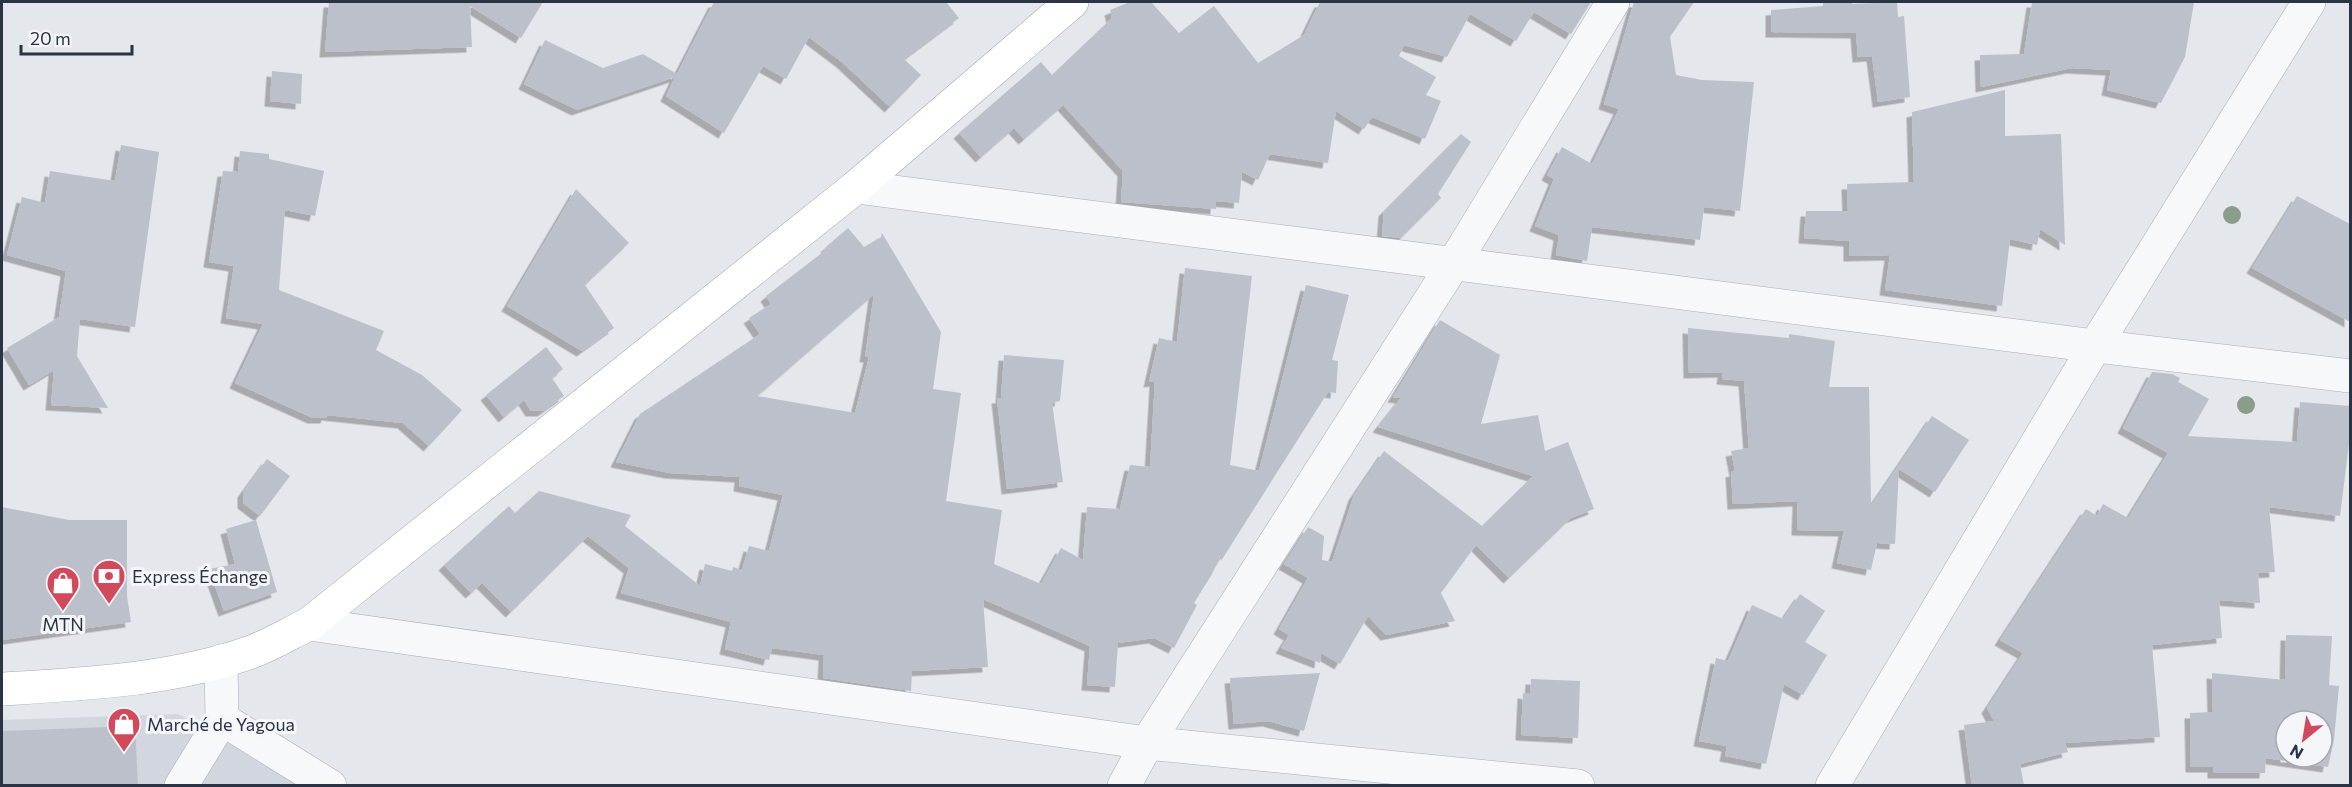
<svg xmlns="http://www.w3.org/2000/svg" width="2352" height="787" font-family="Commissioner,sans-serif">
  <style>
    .built { fill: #d2d6de }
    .building { fill: #bbc0ca; fill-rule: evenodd; filter: url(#shadow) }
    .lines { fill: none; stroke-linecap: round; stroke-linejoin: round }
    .minor-casing { stroke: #a9aeb7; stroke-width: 34 }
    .major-casing { stroke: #a3abb8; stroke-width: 34 }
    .minor { stroke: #f7f8fa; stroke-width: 33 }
    .major { stroke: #fff; stroke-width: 33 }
    .tree { fill: #899d89 }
    .labels { text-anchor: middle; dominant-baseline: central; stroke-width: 6; stroke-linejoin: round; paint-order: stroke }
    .poi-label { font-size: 18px; fill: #2b3445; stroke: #f4f6f9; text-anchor: start }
  </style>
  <defs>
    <filter id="shadow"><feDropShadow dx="-5.5" dy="5.5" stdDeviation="0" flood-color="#0004"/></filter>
  </defs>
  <rect width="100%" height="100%" fill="#e4e7ec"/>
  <path class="built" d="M178 714 303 785H2V720Z"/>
  <path class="building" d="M329 2H543L521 38 470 6 472 47 325 52Z
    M714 2H946L959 18 904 59 921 75 890 107 842 62 809 37 786 79 763 66 724 133 666 96 675 77 577 110 524 84 545 40 603 68 643 54 677 74Z
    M1130 2H1151L1179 33 1214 6 1258 63 1304 35 1320 2H1591L1571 34 1534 12 1516 41 1470 14 1447 57 1404 45 1399 56 1436 77 1426 95 1441 101 1425 139 1372 117 1364 129 1336 111 1328 163 1270 154 1258 180 1242 172 1239 203 1216 201V209L1121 202 1123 171 1063 105 1024 139 1014 128 981 157 959 133 1041 62 1052 75 1112 18 1110 10Z
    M1634 2H1694L1670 37 1676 75 1702 80 1754 82 1740 211 1704 207 1700 240 1592 227 1587 261 1556 255 1559 235 1535 226 1554 179 1547 175 1562 147 1592 164 1619 109 1604 104Z
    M1823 2H1852V4L1897 2 1898 17 1904 16 1910 97 1878 102 1872 56 1858 57 1856 33 1771 32V10L1823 6Z
    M2032 2H2194L2185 57 2161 103 2107 90 2111 70 2072 68 1981 87 1980 55 2024 54Z
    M272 71 302 74 301 104 270 101Z
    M2005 90V136L2061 134 2065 245 2040 229 2037 245 2010 239 2002 306 1885 290 1890 255 1849 256V241L1804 238 1806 211H1848L1847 184 1914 182 1912 112Z
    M1461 134 1471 142 1438 194 1441 198 1401 238 1382 236 1384 211Z
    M121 145 159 152 135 327 80 319 77 356 108 408 51 405 54 370 29 385 7 348 59 317 66 271 7 255 22 197 45 203 50 171 115 181Z
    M240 151 269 154V159L324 171 315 216 285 210 279 290 384 331 376 350 422 375 462 410 429 446 403 423 327 415 326 418H313L235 383 263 324 226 318 234 266 209 262 223 171 238 172Z
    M576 189 629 243 585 285 614 328 582 351 507 306Z
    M2297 196 2350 224V322L2252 268Z
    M848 228 864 247 881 237 882 233 941 332 933 389 961 393 946 501 1002 510 994 564 1041 584 1061 548 1083 560 1087 507 1120 509 1130 465 1150 467 1155 381 1149 382 1159 338 1177 342 1185 268 1252 276 1230 465 1259 471 1306 285 1349 295 1332 360 1338 361 1336 393 1328 392 1221 561V555L1212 574 1194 603 1197 605 1174 648 1154 638 1118 643 1115 687 1087 685 1090 646 983 599 988 667 912 671 911 691 823 678 824 655 772 648 769 660 725 649 731 622 621 593 629 568 588 536 511 612 482 583 471 593 444 565 509 506 515 513 539 491 631 515 625 526 700 586 705 564 732 571 733 567 742 570 749 546 769 551 783 495 739 486 740 477 670 473 616 462 640 414 760 334 749 318 771 304 766 296 827 249 826 247ZM874 294 865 357H869L855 413 757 396Z
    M1440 320 1500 355 1481 424 1538 415 1545 451 1568 442 1594 509 1571 518 1509 578 1476 545 1441 593 1455 621 1386 635 1368 616 1340 664 1321 653 1320 663 1281 648 1289 635 1279 629 1308 578 1284 564 1308 527 1324 536 1322 560 1332 562 1354 495 1384 451 1482 526 1533 476 1378 427 1401 398 1393 397Z
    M1688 328 1789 338V334L1835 341 1829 387H1869L1871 506 1932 416 1969 440 1935 492 1899 469 1895 544 1877 543 1871 570 1837 563 1844 531 1797 530 1798 501 1733 504 1731 472 1735 471 1731 451 1749 448 1744 381 1722 379 1723 372 1689 373Z
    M546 347 563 369 552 378 564 396 543 411H531L524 400 504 417 486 395Z
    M1004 355 1064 360 1060 401 1052 403 1063 482 1007 489 997 398H1001Z
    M2152 372 2172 374 2180 378 2178 382 2209 399 2188 436 2297 442 2300 402 2350 406V436L2340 516 2269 507 2275 572 2258 573 2260 603 2219 600 2222 638 2152 645 2160 737 2065 743 2068 752 2020 764 2024 786H1972L1964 725 1994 721 1987 708 2023 653 2000 640 2086 509 2097 516 2103 504 2128 518 2168 453 2123 428Z
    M267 459 290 476 260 516 243 503V492Z
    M2 507 69 520H127V596L131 622 2 640Z
    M256 520 277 592 224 611 209 569 235 564 226 529Z
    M1800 594 1825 611 1805 642 1827 655 1803 695 1784 684 1766 764 1725 756 1727 746 1699 741 1716 658 1728 661 1752 605 1783 619Z
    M2286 635 2332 636 2329 685 2339 686 2334 740 2328 767 2266 758 2265 773H2213V767H2191L2190 713 2213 712 2212 673 2285 680ZM2286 721H2322V757H2286Z
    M1320 673 1304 731 1268 721 1234 724 1230 678Z
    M1531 679 1580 681 1578 738 1521 735 1523 693 1530 694Z
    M135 726 138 786H2V731Z"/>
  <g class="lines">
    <g class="minor-casing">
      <path id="minor" d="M856 187 2095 346 2350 376
        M309 624 1147 743 1578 786
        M222 719 330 786
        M181 786 222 719 221 661
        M1124 786 1147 743 1454 263 1613 2
        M1832 786 2095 346 2309 2"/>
    </g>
    <g class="major-casing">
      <path id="major" d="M2 689C84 684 173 680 251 652 271 645 290 633 309 624L856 187 1072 2"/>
    </g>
    <use href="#minor" class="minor"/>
    <use href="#major" class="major"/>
  </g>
  <g class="tree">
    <circle cx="2232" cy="215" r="9"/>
    <circle cx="2246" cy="405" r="9"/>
  </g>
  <defs>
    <g id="bank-pin" transform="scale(1.725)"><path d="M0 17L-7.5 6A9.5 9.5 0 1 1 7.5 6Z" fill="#d1495b" stroke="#f4f6f9"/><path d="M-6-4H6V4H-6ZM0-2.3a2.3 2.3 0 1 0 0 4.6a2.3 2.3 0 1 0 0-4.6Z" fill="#fff"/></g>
    <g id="shop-pin" transform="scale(1.725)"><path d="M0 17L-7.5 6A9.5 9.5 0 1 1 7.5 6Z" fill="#d1495b" stroke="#f4f6f9"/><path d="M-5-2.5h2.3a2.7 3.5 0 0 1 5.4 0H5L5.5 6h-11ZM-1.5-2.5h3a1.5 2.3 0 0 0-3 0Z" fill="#fff"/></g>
  </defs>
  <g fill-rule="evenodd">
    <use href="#bank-pin" x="109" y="576"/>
    <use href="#shop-pin" x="63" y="583"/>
    <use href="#shop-pin" x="124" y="724"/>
  </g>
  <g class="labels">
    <g class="poi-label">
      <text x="132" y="576">Express Échange</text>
      <text x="63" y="624" text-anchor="middle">MTN</text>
      <text x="147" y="724">Marché de Yagoua</text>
    </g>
  </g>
  <rect width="2352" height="787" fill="none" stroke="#2b3445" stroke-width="6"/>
  <g transform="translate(2304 739) rotate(210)"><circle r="28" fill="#f4f6f9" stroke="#a4a8b1" stroke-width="1.5"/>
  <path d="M0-4.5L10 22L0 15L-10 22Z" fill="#d1495b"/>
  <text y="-9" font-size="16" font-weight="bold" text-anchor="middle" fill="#2b3445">N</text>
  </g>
  <path d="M21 45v9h111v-9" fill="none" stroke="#2b3445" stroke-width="3"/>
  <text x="30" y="45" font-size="18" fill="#2b3445" stroke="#f4f6f9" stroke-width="4.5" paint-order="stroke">20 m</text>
</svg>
